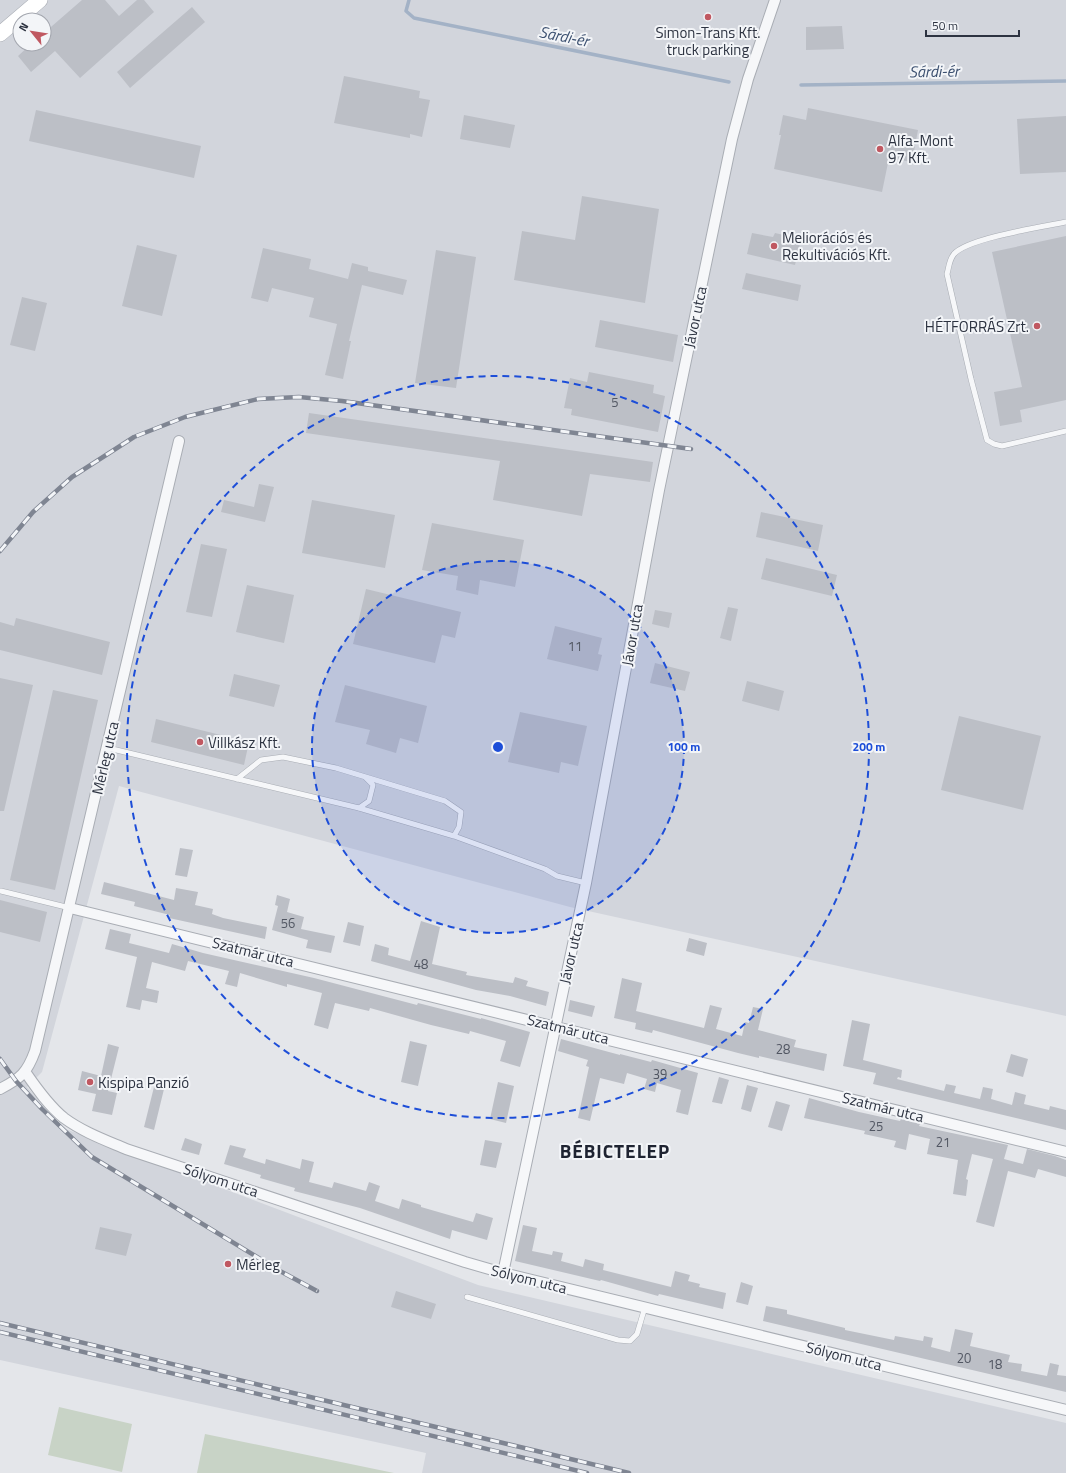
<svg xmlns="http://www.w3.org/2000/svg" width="1066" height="1473" font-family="'Titillium Web',sans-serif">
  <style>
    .built { fill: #d2d5dc; fill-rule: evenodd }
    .green { fill: #c8d3c6 }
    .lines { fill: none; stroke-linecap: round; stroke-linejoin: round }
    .stream { stroke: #a3b2c6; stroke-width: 3.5 }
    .building { fill: #bcbfc6 }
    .lane-casing { stroke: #a9adb4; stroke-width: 6 }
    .street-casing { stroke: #a9adb4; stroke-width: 12 }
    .secondary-casing { stroke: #a9adb4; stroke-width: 16 }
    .lane { stroke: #f6f7f9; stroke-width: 5 }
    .street { stroke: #f6f7f9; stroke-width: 10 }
    .secondary { stroke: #fff; stroke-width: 15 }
    .rail-casing { stroke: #7f8592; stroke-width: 4.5 }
    .rail { stroke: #f3f5f8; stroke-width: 3; stroke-dasharray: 9; stroke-linecap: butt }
    .ring { fill: none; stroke: #1d4ed8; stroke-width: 2; stroke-dasharray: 7 5 }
    .poi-dot { fill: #c05861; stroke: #f3f5f8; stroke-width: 1.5 }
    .labels { text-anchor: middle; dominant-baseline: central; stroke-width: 4; stroke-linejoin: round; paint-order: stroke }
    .number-label { font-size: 13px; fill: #515662 }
    .poi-label { font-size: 15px; fill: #2d3341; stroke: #f3f5f8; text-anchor: start }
    .street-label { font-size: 15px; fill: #2d3341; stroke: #f3f5f8 }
    .water-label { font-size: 16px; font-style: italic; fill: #3c5070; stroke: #f3f5f8 }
    .district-label { font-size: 19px; font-weight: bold; letter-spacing: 1px; fill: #1f2432; stroke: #f3f5f8 }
    .centre { fill: #1d4ed8; stroke: #f3f5f8; stroke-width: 2 }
    .ring-label { font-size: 12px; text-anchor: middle; font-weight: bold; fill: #1d4ed8; stroke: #f3f5f8; stroke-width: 4; stroke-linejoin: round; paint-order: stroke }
  </style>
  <rect width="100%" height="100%" fill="#e4e6ea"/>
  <path class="built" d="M0 0H1066V1016L570 907 119 786 42 1072 27 1087 63 1128 478 1285 1066 1423V1473H422L426 1453 0 1360ZM20 20H44V44H20Z"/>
  <path class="green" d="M59 1407 132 1424 122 1472 48 1455Z
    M205 1434 394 1473H197Z"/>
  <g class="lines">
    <path class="stream" d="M409 0 406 11 414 18 729 82
      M801 85 1066 81"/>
  </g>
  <path class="building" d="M82 0H105L119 16 137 0H144L154 12 80 78 55 51 31 72 18 56 31 44H44V33Z
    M192 7 205 22 130 88 117 72Z
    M842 26 844 49 806 50V27Z
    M344 76 420 91 419 98 430 100 422 137 410 134V138L334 123Z
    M808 108 918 130 912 162 889 158 882 192 774 169 781 135H779L783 115 806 120Z
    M36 110 201 146 194 178 29 141Z
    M464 115 515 125 510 148 460 139Z
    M1066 116V172L1020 174 1017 119Z
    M582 196 659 209 645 303 514 280 522 231 575 240Z
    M752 233 773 237 775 233 801 239 795 265 747 254Z
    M1066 236V400L1020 410 1022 422 1000 426 994 392 1022 387 992 252Z
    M137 245 177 255 162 316 122 306Z
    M263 248 311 259 309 269 348 279 352 263 368 267V271L407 280 403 295 362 285 349 341H351L343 379 325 375 337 324 309 317 314 298 272 288 268 302 251 298Z
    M436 250 476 257 456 388 415 383Z
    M746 273 801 285 798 301 742 289Z
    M22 297 47 303 35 351 10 345Z
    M600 320 678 335 673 362 595 347Z
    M589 372 654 385 653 393 665 396 658 432 571 415 572 409 564 408 570 378 587 382Z
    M309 413 653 462 650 482 590 474 582 516 493 500 500 461 306 433Z
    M259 484 274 487 265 522 221 512 224 500 254 507Z
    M312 500 395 515 385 568 302 553Z
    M761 512 823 525 818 551 756 537Z
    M432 523 524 540 515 587 480 580 478 595 456 590 458 576 422 570Z
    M201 544 227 549 212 617 186 612Z
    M766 558 837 575 832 596 761 579Z
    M247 585 294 595 284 643 236 632Z
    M366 589 461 612 455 638 442 635 435 663 353 644Z
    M728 607 738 609 731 641 720 638Z
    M655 610 672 613 669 628 652 624Z
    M16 618 110 642 102 675 0 650V622L14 626Z
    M555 626 602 638 598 654 602 655 598 671 547 659Z
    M655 663 690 672 685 691 650 683Z
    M234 674 280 685 274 707 229 696Z
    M0 678 33 685 4 811H0Z
    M747 681 784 691 779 711 742 701Z
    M345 685 427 706 418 743 400 738 396 753 366 744 370 730 335 722Z
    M53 690 98 700 55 890 10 880Z
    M520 712 587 726 578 766 561 762 559 773 508 762Z
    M959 716 1041 736 1023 810 941 790Z
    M156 719 249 742 244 765 151 742Z
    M180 848 193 850 187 877 175 875Z
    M104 882 174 900 176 888 198 892 195 905 213 909 212 914 223 918 267 927 265 939 169 918 170 915 134 906 135 902 101 894Z
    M277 895 290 899 287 912 304 917 301 929 335 936 331 953 306 948 308 940 272 930 278 906 275 905Z
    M0 900 47 912 40 942 0 932Z
    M421 921 440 927 432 964 467 972 466 975 513 983 515 977 528 981 526 986 549 992 546 1006 510 996 476 990 371 961 375 944 389 948 388 955 410 961Z
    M348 922 364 926 360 946 343 942Z
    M110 929 131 934 129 943 169 953 172 944 203 953 314 978 417 1005 418 1003 481 1019V1018L530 1032 520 1067 500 1061 506 1041 470 1031 469 1034 431 1025 370 1008 369 1011 335 1003 328 1029 314 1025 322 993 287 984V987L240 973 237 987 225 984 229 971 188 961 185 971 152 962 146 988 159 991 157 1003 142 1000 140 1010 126 1007 137 957 105 949Z
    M689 938 707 943 704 956 686 951Z
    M622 978 642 983 636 1011 704 1028 710 1005 722 1008 716 1029 742 1036 745 1022 749 1023 753 1007 763 1009 758 1030 796 1040 794 1047 827 1054 824 1071 759 1056V1058L738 1053 653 1030 652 1033 635 1029 636 1023 614 1018Z
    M570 1000 595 1006 592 1017 568 1011Z
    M852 1020 870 1024 863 1060 902 1070 901 1078 898 1077 897 1079 944 1091 946 1084 956 1086 954 1093 980 1099 983 1087 993 1089 991 1099 1012 1105 1015 1092 1026 1095 1024 1104 1049 1110 1050 1106 1066 1110V1130L873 1084 876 1073 843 1066Z
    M561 1039 620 1055V1054L651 1062 652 1060 698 1073 688 1115 676 1112 681 1090 657 1083 655 1092 644 1089 647 1079 627 1073 624 1084 600 1078 590 1121 578 1118 589 1067 586 1066 588 1060 558 1051Z
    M410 1041 427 1045 418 1086 401 1082Z
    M108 1044 119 1047 108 1091 117 1093 112 1115 92 1111 96 1094 78 1090 82 1071 101 1076Z
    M1011 1054 1028 1059 1023 1077 1006 1072Z
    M719 1077 729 1080 722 1104 712 1102Z
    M498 1082 514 1086 506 1123 490 1119Z
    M155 1083 165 1085 154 1130 144 1127Z
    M747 1085 758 1088 751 1112 741 1109Z
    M809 1098 859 1112 900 1121 901 1119 920 1124 919 1126 1008 1145 1004 1159 1023 1164 1027 1149 1055 1156 1066 1160V1177L1038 1169 1035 1178 1008 1171 994 1227 976 1222 993 1159 972 1154 966 1179 968 1180 966 1196 953 1194 958 1160 927 1154 930 1139 909 1134 906 1150 894 1147 896 1141 864 1134 865 1131 804 1118Z
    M776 1101 790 1105 782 1131 768 1127Z
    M185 1138 202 1144 199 1155 181 1150Z
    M485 1140 502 1143 496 1168 480 1165Z
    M230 1145 246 1149 243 1157 265 1164 266 1159 300 1169 302 1159 314 1162 309 1182 332 1188 334 1182 366 1191 369 1182 380 1186 375 1201 399 1209 402 1199 421 1205V1207L473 1222 476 1213 493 1218 487 1240 452 1230 450 1239 360 1208 294 1191 295 1188 260 1178 261 1175 224 1164Z
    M523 1225 537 1228 532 1251 552 1255 553 1251 563 1253 561 1261 583 1267 585 1259 604 1264 603 1270 671 1287 675 1271 690 1275 688 1281 700 1284 699 1287 726 1293 723 1309 659 1294 658 1296 601 1280 600 1281 515 1261Z
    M100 1227 132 1234 126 1256 95 1249Z
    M741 1282 753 1286 748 1305 736 1302Z
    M396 1291 436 1304 431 1319 391 1307Z
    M766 1306 787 1310V1314L845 1328V1330L894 1340 895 1336 923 1341 924 1336 933 1338 931 1347 950 1352 955 1329 973 1333 970 1346 1010 1355 1008 1362 1022 1364 1021 1371 1047 1376 1050 1363 1059 1365 1057 1375 1066 1376V1392L763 1321Z"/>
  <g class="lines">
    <g class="lane-casing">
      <path id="lane" d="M1066 222C1042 227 968 238 954 254 949 260 949 267 947 274L971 379 987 440 994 444 1002 446 1066 431
        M108 748 359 808 454 836 545 869 557 876 586 883
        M237 779 261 760 283 757 336 768 445 801 461 812 459 827 454 836
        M359 808 369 801 373 785 366 778
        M1 891 70 908
        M467 1297 618 1340 630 1341 637 1334 645 1307"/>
    </g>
    <g class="street-casing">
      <path id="street" d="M70 908 1066 1152
        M26 1073C37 1089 49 1106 64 1118 83 1132 105 1140 126 1149L465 1262 503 1273 1066 1410
        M0 1089C21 1078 27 1073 35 1051L179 441
        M503 1273 586 883 659 490 732 139 748 79 775 0"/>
    </g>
    <g class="secondary-casing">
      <path id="secondary" d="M0 34 40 0"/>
    </g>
    <use href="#lane" class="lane"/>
    <use href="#street" class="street"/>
    <use href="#secondary" class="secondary"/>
    <g class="rail-casing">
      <path id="rail" d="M0 551 33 512 72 477 134 437 185 417 258 399 299 397 342 401 691 449
        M0 1059 16 1081 42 1109 92 1157 280 1271 317 1291
        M0 1323 629 1473
        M0 1332 587 1473"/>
    </g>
    <use href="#rail" class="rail"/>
  </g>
  <circle cx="498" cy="747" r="186" fill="#1d4ed8" fill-opacity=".12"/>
  <g class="ring">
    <circle cx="498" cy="747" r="186"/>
    <circle cx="498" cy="747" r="371"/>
  </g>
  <g class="poi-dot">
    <circle cx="708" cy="17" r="4"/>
    <circle cx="880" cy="149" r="4"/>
    <circle cx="774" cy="246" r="4"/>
    <circle cx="1037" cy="326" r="4"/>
    <circle cx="200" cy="742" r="4"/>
    <circle cx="90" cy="1082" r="4"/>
    <circle cx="228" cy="1264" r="4"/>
  </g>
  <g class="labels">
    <g class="number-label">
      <text x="615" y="402">5</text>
      <text x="575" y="646">11</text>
      <text x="288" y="923">56</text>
      <text x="421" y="964">48</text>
      <text x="783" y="1049">28</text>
      <text x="660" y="1074">39</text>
      <text x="876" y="1126">25</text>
      <text x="943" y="1142">21</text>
      <text x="964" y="1358">20</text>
      <text x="995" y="1364">18</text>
    </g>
    <g class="poi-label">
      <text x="708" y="32" text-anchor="middle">Simon-Trans Kft.<tspan x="708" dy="17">truck parking</tspan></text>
      <text x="888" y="140">Alfa-Mont<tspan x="888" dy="17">97 Kft.</tspan></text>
      <text x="782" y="237">Meliorációs és<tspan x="782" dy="17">Rekultivációs Kft.</tspan></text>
      <text x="1029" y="326" text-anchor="end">HÉTFORRÁS Zrt.</text>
      <text x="208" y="742">Villkász Kft.</text>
      <text x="98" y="1082">Kispipa Panzió</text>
      <text x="236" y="1264">Mérleg</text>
    </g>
    <g class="street-label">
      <text transform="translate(695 317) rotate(-78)">Jávor utca</text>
      <text transform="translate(632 635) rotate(-80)">Jávor utca</text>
      <text transform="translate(105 758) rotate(-77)">Mérleg utca</text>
      <text transform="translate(253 952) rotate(14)">Szatmár utca</text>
      <text transform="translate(571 953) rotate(-77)">Jávor utca</text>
      <text transform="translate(568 1029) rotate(14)">Szatmár utca</text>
      <text transform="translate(883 1107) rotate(14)">Szatmár utca</text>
      <text transform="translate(221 1180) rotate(18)">Sólyom utca</text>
      <text transform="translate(529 1279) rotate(14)">Sólyom utca</text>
      <text transform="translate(844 1356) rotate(14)">Sólyom utca</text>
    </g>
    <g class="water-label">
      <text transform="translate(564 36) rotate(11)">Sárdi-ér</text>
      <text transform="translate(934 71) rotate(-1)">Sárdi-ér</text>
    </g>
    <g class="district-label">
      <text x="615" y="1150">BÉBICTELEP</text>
    </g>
  </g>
  <circle cx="498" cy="747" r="6" class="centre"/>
  <g class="ring-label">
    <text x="684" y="751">100 m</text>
    <text x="869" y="751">200 m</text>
  </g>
  <g transform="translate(32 32) rotate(300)"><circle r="19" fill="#f3f5f8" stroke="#a4a7af"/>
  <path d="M0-3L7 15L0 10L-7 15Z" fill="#c05861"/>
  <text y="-6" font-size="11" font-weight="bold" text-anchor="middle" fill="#2d3341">N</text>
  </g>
  <path d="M926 30v6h93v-6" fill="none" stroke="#2d3341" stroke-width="2"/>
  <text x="932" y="30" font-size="12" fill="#2d3341" stroke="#f3f5f8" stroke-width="3" paint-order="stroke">50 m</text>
</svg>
